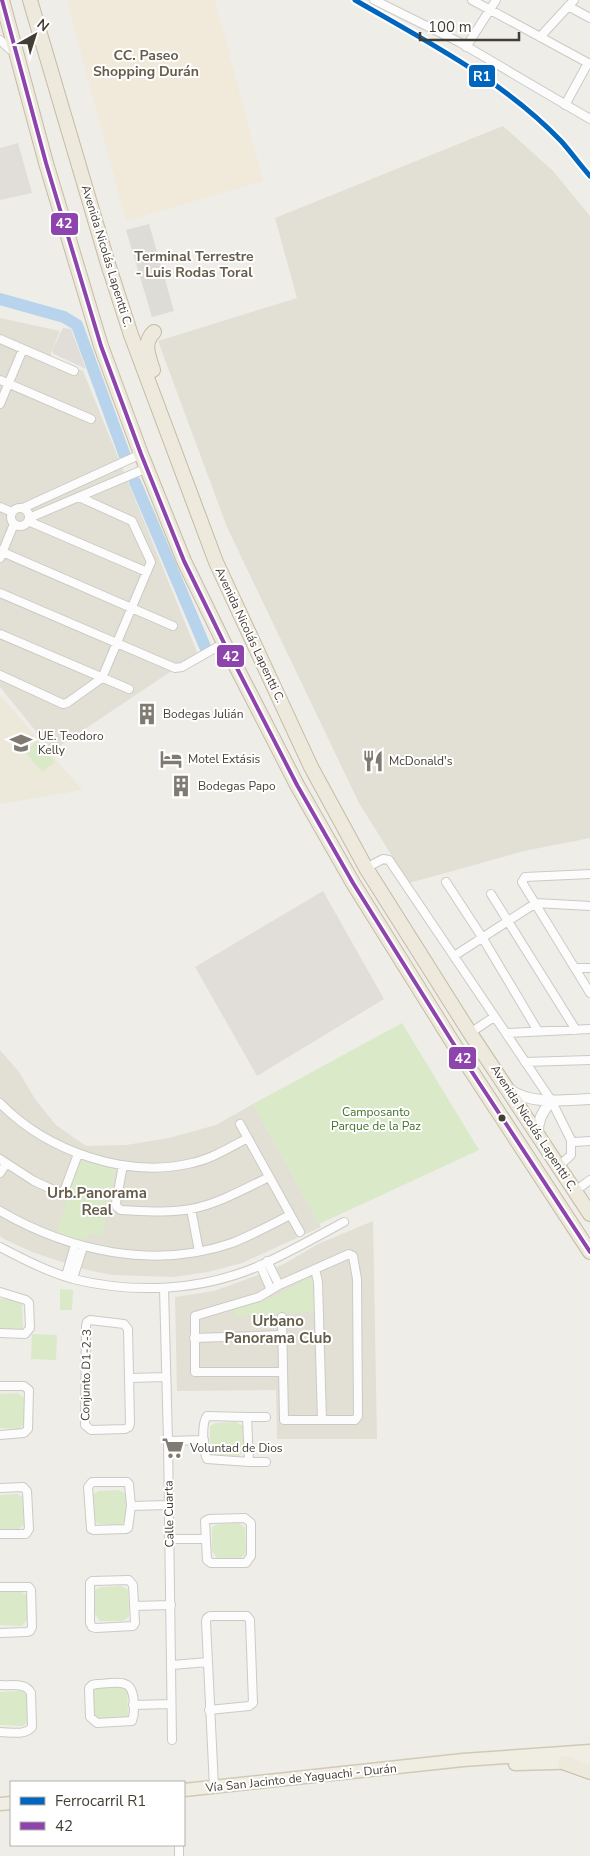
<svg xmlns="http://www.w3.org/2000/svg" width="590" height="1856" font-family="'Nunito Sans',sans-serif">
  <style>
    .residential { fill: #e2dfd5 }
    .commercial { fill: #f1e9da }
    .industrial { fill: #e1ded9 }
    .education { fill: #ece8da }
    .green { fill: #dae9c8 }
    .parking { fill: #dddcd7 }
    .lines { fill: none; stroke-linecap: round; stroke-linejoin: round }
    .river { stroke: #b7d4ec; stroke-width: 12 }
    .minor-casing { stroke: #cccac5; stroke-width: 10 }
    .tertiary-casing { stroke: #cccac5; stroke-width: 12 }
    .primary-casing { stroke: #d0cab5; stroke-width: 15 }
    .trunk-casing { stroke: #c6bba3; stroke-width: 16 }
    .minor { stroke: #fcfcfc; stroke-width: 8 }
    .tertiary { stroke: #fcfcfc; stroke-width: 10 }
    .primary { stroke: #f0ede2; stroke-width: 12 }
    .trunk { stroke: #eee9dd; stroke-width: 14 }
    .bus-1-casing { stroke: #fff; stroke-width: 8 }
    .bus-1 { stroke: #8e44ad; stroke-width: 4 }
    .rail-1-casing { stroke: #fff; stroke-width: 9 }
    .rail-1 { stroke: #0065bd; stroke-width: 5 }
    .bus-dot { fill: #433e34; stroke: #fff; stroke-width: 2 }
    .labels { text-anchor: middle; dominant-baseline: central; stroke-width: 4; stroke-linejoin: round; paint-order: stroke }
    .street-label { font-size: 12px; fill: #433e34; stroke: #fff }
    .poi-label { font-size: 12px; fill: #433e34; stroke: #fff; text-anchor: start }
    .park-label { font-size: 12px; fill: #417329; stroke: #fff }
    .neighbourhood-label { font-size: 14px; font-weight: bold; fill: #665d4b; stroke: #fff }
    .quarter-label { font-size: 15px; font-weight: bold; fill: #665d4b; stroke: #fff }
    .line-badge { stroke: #fff; stroke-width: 2 }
    .badge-label { font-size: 14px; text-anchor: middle; font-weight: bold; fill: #fff }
  </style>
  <rect width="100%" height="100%" fill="#eeede8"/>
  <path class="residential" d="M503 126 553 171 590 216V838L524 851 409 883 359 803 227 527 158 341 297 298 275 218Z
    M0 318 60 331 51 353 52 358 83 371 201 662 186 669 173 670 52 751 0 687Z
    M0 1050 19 1072 35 1099 56 1125 86 1146 126 1145 169 1138 216 1125 253 1104 321 1227 242 1263 208 1272 174 1277 112 1275 83 1269 32 1252 4 1239 0 1236Z
    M373 1221 377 1439H277L276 1390 177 1391 175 1297 214 1291 258 1275 284 1264 318 1244Z"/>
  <path class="commercial" d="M67 0H215L263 181 126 221Z"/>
  <path class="industrial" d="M18 143 32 193 0 200V148Z
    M63 328 71 329 86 369 54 354 52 351Z
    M323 891 384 999 257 1076 195 967Z"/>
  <path class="education" d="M0 695 82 790 0 804Z"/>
  <path class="green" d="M37 741 55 762 42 772 25 752Z
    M402 1023 479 1150 319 1224 253 1104Z
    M80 1160 116 1170 102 1236 89 1233 88 1238H85L84 1242 56 1233Z
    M309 1277H312L315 1281 314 1312 235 1316 234 1310 278 1295Z
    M60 1289 73 1290 72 1310H60Z
    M16 1298 22 1302 23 1328 21 1330 0 1333V1299Z
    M32 1334 57 1335 56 1360 31 1359Z
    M18 1393 24 1398 25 1423 19 1429 0 1428V1394Z
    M236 1422 243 1426 244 1451 238 1457 215 1456 210 1450V1426L216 1423Z
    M119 1490 126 1494V1519L121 1525 98 1524 94 1521 93 1494 99 1491Z
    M17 1494 24 1498 25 1524 19 1529H0V1495Z
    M239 1523 245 1528 246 1553 240 1559 217 1558 212 1551V1527L218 1524Z
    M121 1586 128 1590 129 1616 123 1621H100L95 1614V1590L101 1587Z
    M20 1591 27 1595V1620L22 1626 0 1625V1592Z
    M121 1686 127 1690 128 1715 126 1718 99 1720 94 1714V1690L100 1687Z
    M21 1691 28 1695 29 1721 23 1726 0 1725V1692Z"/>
  <path class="parking" d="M149 224 174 311 152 317 126 230Z"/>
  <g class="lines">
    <path class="river" d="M0 299 64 317 77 325 125 456
      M135 482 206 649"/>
    <g class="minor-casing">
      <path id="minor" d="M374 0 459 42 590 119
        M472 0 590 64
        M568 6 590 18
        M540 37 574 0
        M0 40 13 52
        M466 47 496 0
        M565 105 588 63
        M0 339 74 371
        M0 380 91 419
        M0 404 23 349
        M0 507 12 512
        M11 517a9 9 0 1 1 18 0a9 9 0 1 1-18 0Z
        M23 508 141 454
        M29 518 147 468
        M28 521 147 572
        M0 551 173 626
        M0 558 14 524
        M0 593 175 668 182 667 224 643
        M0 634 129 689
        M0 675 63 704 67 703 102 678 151 562 132 521 79 497
        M366 868 383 859 389 860 551 1100 571 1140 575 1142 590 1141
        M590 874 525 877 522 882 590 993
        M446 882 482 937 538 1031
        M491 894 576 1030
        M454 956 536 903 590 906
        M576 968H590
        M470 1033 494 1017
        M506 1033 590 1029
        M525 1062 590 1060
        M0 1103C47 1151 126 1179 192 1163 212 1159 230 1147 248 1138
        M240 1124 300 1232
        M0 1159 34 1181 60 1193 65 1189 78 1154
        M123 1165 116 1203 117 1207 121 1210C144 1211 168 1213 191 1209 218 1204 244 1189 269 1177
        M559 1166 571 1155V1140
        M0 1173 6 1164
        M575 1191 590 1180
        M191 1209 199 1251
        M0 1211C69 1251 154 1270 232 1243 252 1235 271 1225 290 1215
        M0 1247C23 1259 48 1272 73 1279 135 1294 201 1291 259 1266 288 1253 316 1237 344 1222
        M267 1261 279 1285
        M260 1265 271 1290
        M315 1269 318 1282 322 1420
        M66 1276 75 1245
        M73 1278 83 1247
        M164 1288 168 1441 172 1740
        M0 1292 26 1300 29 1303 30 1328 25 1334 0 1333
        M282 1317 284 1420H355L358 1416 357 1279 353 1256 349 1254 279 1285 259 1297 195 1316V1372H282
        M90 1320 124 1324 128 1329 130 1423 129 1427 125 1429 91 1430 85 1425 86 1326 87 1322Z
        M194 1338 282 1335
        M130 1378 166 1377
        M0 1386H24L29 1390 28 1429 24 1433 0 1435
        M207 1416 247 1417 249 1462 207 1459C203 1451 201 1423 207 1416Z
        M247 1417H266
        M168 1441 204 1440
        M249 1462H266
        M92 1482H127L129 1484 131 1506 128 1528 126 1529 94 1530 91 1529 88 1487Z
        M0 1488 23 1487 27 1491 29 1529 26 1534H0
        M131 1506 168 1505
        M245 1518 251 1523V1556L246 1563H211L207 1560 205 1521 209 1519Z
        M169 1539H205
        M129 1580 133 1585 135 1623 133 1626 96 1628 92 1627 90 1623V1583L92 1581Z
        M0 1587H29L31 1590 32 1627 30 1631 27 1632 0 1633
        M134 1606 171 1605
        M172 1665 208 1662
        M97 1684C105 1684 117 1681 125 1684 136 1687 135 1713 132 1721L97 1723 90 1717 89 1688 92 1685Z
        M0 1685C10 1686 26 1682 31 1693L32 1727C25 1736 10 1732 0 1732
        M133 1705 171 1704
        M209 1710 249 1706 253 1703 250 1620 247 1616H210L207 1618 206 1621 214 1787
        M179 1845V1856"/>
    </g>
    <g class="tertiary-casing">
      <path id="tertiary" d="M510 1090C533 1105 563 1100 590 1099
        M538 1133C537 1120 544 1111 551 1100"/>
    </g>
    <g class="primary-casing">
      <path id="primary" d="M515 1764 590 1762
        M184 1790 463 1760 590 1751
        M0 1804 11 1803"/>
    </g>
    <g class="trunk-casing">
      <path id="trunk" d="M2 0 46 163 101 346 141 454 184 561 224 643 297 785 353 883 453 1043 590 1252
        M30 0 108 264 131 335 216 562 311 767 366 868 470 1033 590 1214
        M153 370C149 357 142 343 154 332
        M565 1763 590 1772"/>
    </g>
    <use href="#minor" class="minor"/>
    <use href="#tertiary" class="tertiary"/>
    <use href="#primary" class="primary"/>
    <use href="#trunk" class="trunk"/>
    <g class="bus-1-casing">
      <path id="bus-1" d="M2 0 46 163 101 346 141 454 184 561 224 643 297 785 353 883 453 1043 590 1252"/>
    </g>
    <use href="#bus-1" class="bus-1"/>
    <g class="rail-1-casing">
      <path id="rail-1" d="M355 0C426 41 504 81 561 141 571 152 580 165 590 176"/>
    </g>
    <use href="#rail-1" class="rail-1"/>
  </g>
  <defs>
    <g id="building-bare" transform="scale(1.725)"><path d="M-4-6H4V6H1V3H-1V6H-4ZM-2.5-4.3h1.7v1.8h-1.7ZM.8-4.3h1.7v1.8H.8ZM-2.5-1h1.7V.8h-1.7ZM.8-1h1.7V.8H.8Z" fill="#7f7b73" stroke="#fff" stroke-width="2.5" paint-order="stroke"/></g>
    <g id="school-bare" transform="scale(1.725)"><path d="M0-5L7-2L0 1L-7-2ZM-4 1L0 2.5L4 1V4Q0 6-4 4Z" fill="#7f7b73" stroke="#fff" stroke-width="2.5" paint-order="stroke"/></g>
    <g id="hotel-bare" transform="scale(1.725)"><path d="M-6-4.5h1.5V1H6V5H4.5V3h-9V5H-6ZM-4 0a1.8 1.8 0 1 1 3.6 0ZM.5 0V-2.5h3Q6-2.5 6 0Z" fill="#7f7b73" stroke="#fff" stroke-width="2.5" paint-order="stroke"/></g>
    <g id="restaurant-bare" transform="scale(1.725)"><path d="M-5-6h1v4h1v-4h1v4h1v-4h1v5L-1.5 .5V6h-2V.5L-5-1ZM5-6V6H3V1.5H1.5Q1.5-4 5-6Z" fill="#7f7b73" stroke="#fff" stroke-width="2.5" paint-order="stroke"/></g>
    <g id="supermarket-bare" transform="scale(1.725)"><path d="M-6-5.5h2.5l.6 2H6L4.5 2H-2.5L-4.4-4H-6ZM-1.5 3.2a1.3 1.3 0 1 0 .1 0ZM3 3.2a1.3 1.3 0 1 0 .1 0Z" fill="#7f7b73" stroke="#fff" stroke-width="2.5" paint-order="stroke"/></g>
  </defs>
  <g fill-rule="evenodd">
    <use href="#building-bare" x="147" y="714"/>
    <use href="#school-bare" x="21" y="743"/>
    <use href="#hotel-bare" x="171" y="759"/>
    <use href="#restaurant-bare" x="373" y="761"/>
    <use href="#building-bare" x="181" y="786"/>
    <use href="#supermarket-bare" x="173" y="1448"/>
  </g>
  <circle class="bus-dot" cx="502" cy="1118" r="4.5"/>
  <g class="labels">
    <g class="street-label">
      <text transform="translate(107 256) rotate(73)">Avenida Nicolás Lapentti C.</text>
      <text transform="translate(250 635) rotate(65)">Avenida Nicolás Lapentti C.</text>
      <text transform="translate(534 1128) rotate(57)">Avenida Nicolás Lapentti C.</text>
      <text transform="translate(86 1375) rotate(-89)">Conjunto D1-2-3</text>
      <text transform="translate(169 1514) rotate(-91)">Calle Cuarta</text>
      <text transform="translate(301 1778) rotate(-6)">Vía San Jacinto de Yaguachi - Durán</text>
    </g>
    <g class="poi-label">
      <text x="163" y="714">Bodegas Julián</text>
      <text x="38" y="736">UE. Teodoro<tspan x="38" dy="14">Kelly</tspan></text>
      <text x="188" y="759">Motel Extásis</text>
      <text x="389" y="761">McDonald's</text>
      <text x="198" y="786">Bodegas Papo</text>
      <text x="190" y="1448">Voluntad de Dios</text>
    </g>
    <g class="park-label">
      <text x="376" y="1112">Camposanto<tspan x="376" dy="14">Parque de la Paz</tspan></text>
    </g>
    <g class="neighbourhood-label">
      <text x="146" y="55">CC. Paseo<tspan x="146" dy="16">Shopping Durán</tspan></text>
      <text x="194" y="256">Terminal Terrestre<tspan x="194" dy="16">- Luis Rodas Toral</tspan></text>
    </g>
    <g class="quarter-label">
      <text x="97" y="1193">Urb.Panorama<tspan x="97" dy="17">Real</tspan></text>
      <text x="278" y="1321">Urbano<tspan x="278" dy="17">Panorama Club</tspan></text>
    </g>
  </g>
  <g class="line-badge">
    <rect x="468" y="64" width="28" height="24" rx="5" fill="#0065bd"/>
    <rect x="50" y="212" width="29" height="24" rx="5" fill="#8e44ad"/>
    <rect x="216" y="644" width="29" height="24" rx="5" fill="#8e44ad"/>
    <rect x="448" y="1046" width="29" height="24" rx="5" fill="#8e44ad"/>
  </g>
  <g class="badge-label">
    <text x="482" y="81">R1</text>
    <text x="64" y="228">42</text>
    <text x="231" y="661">42</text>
    <text x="463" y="1063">42</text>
  </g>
  <rect x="10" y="1781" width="175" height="65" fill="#ffffff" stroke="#b4b2ae"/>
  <rect x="20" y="1797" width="25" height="8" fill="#0065bd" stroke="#b4b2ae"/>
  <text x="55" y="1806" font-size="15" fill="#433e34">Ferrocarril R1</text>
  <rect x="20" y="1822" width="25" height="8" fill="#8e44ad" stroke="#b4b2ae"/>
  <text x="55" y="1831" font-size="15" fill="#433e34">42</text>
  <g transform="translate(35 35) rotate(39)" stroke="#ffffff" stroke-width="4" paint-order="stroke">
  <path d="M0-4L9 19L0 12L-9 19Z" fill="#433e34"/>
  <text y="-8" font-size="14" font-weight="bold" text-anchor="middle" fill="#433e34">N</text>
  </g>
  <path d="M420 32v8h99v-8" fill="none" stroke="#433e34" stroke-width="2.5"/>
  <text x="428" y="32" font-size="15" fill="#433e34" stroke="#ffffff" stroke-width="4" paint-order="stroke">100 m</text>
</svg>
